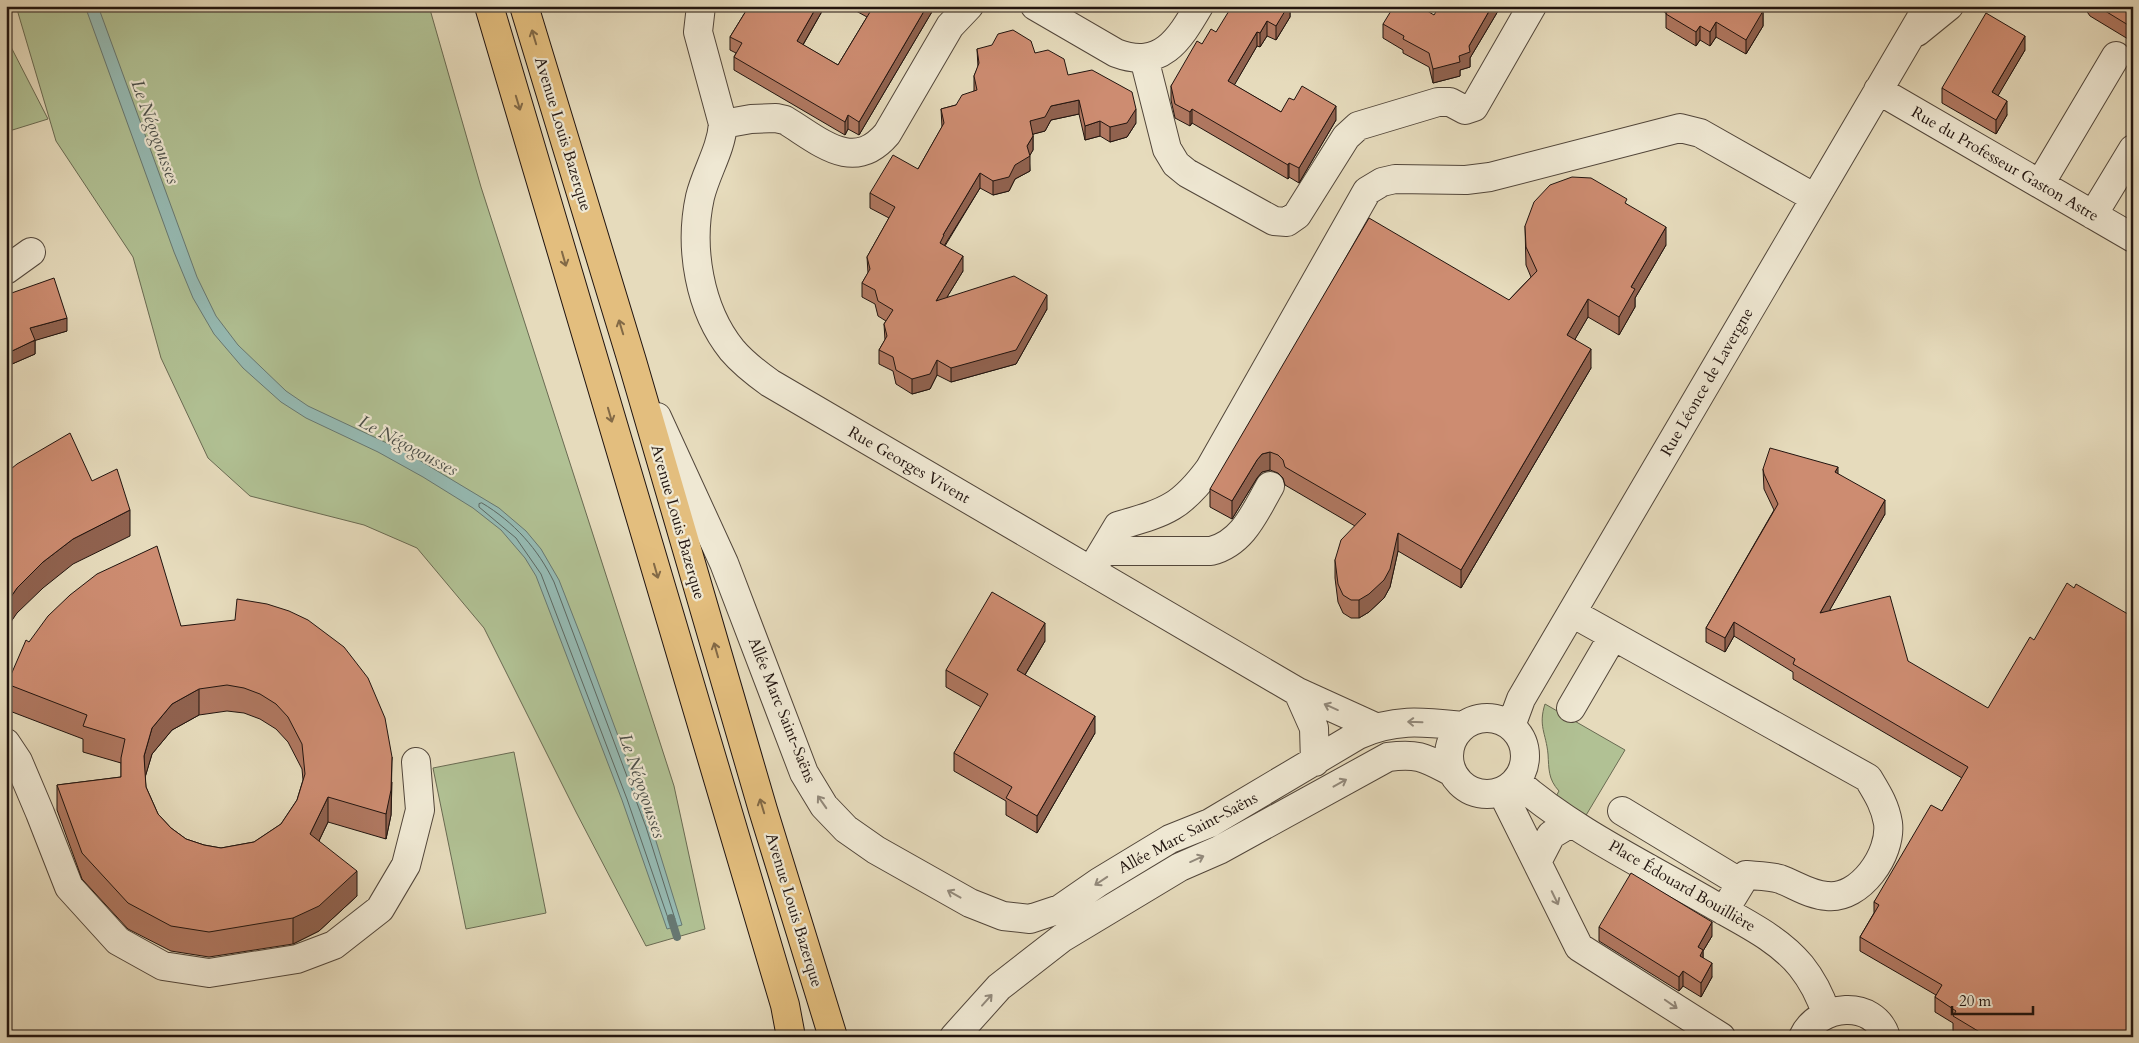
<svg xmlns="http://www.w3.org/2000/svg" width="2139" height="1043" font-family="Cardo,serif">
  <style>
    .green { fill: #b1c194; stroke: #696a52 }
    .water { fill: #96bbb4; stroke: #677872 }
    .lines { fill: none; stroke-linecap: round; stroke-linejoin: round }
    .shore { stroke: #5c6862; stroke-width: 1 }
    .stream { stroke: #677872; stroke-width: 8 }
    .minor-casing { stroke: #52463a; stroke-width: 30 }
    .major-casing { stroke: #21140f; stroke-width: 30 }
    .minor { stroke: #efe8d3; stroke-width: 28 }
    .major { stroke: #e3be7e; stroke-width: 28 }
    .wall { fill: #b07861; stroke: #21140f; fill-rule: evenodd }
    .shaded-wall { fill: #90624f; stroke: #21140f }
    .building { fill: #cd8c71; stroke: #21140f; fill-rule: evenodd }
    .oneway { stroke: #826946 }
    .oneway2 { stroke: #92897b }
    .labels { text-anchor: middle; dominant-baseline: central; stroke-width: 4.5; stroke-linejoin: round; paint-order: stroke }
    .street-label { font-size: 16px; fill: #21140f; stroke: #efe8d3 }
    .water-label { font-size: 18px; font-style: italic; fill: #4a4e49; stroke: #efe8d3 }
  </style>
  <rect width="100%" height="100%" fill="#e6dbbc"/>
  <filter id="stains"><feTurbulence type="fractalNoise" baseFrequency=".004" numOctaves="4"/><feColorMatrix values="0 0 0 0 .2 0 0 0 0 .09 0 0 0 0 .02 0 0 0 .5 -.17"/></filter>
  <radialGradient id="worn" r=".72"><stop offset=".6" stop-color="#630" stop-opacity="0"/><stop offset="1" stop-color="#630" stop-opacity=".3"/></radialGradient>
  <path class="green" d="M16 6H429L481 187 674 786 705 929 646 946 576 812 484 628 417 548 364 525 250 496 208 458 161 358 133 257 56 141Z
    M6 24 11 47 48 119 6 132Z
    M1545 704 1625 750 1585 817 1555 798 1559 791C1548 779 1549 769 1548 754 1546 733 1538 726 1545 704Z
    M514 752 546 913 466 929 433 768Z"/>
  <path class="water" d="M85 6H98L197 277 216 316 238 345 286 391 308 406 404 451 499 508 526 531 541 549 559 580 584 644 651 825 682 925 667 929 622 800 536 576 525 558 501 530 473 508 423 477 378 452 306 418 281 402 243 368 214 334 193 298 174 252Z"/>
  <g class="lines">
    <path class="shore" d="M482 503C514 522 538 549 554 582L646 827 675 919 673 922 669 921 627 799 541 574 516 538 479 507V504Z"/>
    <path class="stream" d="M671 918 677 937"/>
    <g class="minor-casing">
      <path id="minor" d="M701 6 698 32 723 124C721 150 706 172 700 197 689 247 699 309 732 350 743 363 756 373 770 383L1298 692
        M1035 6 1116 53C1161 70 1179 40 1199 6
        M1917 32 1949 6
        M1144 58 1167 149 1176 164 1187 173 1274 221 1287 222 1297 215 1346 137 1358 126 1438 102H1450L1465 110 1474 107 1532 6
        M1878 90 2133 238
        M723 124 751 119 776 118 785 120C820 141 853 174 887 134L950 26 969 6
        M2040 184 2116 56
        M2093 215 2133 149
        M6 270 31 252
        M657 417 724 563 804 773 824 806 846 829 876 850 970 903 1003 916 1030 919 1060 909 1099 882 1170 839 1210 823 1358 735C1395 718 1424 722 1463 726
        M1103 551H1211C1243 543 1255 512 1270 486
        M1091 571 1118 526C1165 512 1180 509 1210 468L1367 191 1382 182 1395 179 1466 180 1490 177 1680 128 1700 133 1815 198
        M1572 613 1868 778C1877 793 1885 805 1888 823 1892 854 1860 900 1827 896 1810 895 1796 885 1780 879 1770 876 1757 876 1746 875L1724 911
        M1571 708 1613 636
        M1449 756a38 38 0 1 1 76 0a38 38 0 1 1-76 0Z
        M1511 726 1521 699 1928 6
        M6 743 18 761 40 813 69 887 118 941 163 966 209 973 297 959 334 945 380 909 406 865 420 810 416 762
        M1315 762 1314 728 1298 692 1375 727
        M1516 781C1571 830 1647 866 1712 904 1743 922 1778 938 1801 966 1813 981 1820 995 1826 1013
        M1502 792 1579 947 1721 1037
        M1622 811 1741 883
        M1537 862 1551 835 1571 823
        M954 1037 999 987 1062 938 1180 867 1219 850 1388 757C1419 753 1425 758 1452 772
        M1803 1037C1818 1004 1874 998 1886 1037"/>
    </g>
    <g class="major-casing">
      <path id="major" d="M489 6 785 1005 791 1037
        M524 6 632 361 763 810 833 1037"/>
    </g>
    <use href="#minor" class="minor"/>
    <use href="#major" class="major"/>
  </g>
  <path class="wall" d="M749 6H825L803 45 838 65 867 17 847 6H933V10L859 135 848 129 845 135 734 70V57L736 53 730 50V37Z
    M1449 6H1501L1470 58V67L1460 70V76L1433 83 1429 67 1403 53V50L1383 38V24L1434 15 1446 11Z
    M1654 6H1766L1763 12V26L1746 54 1716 37 1710 46 1700 40 1696 46 1666 28V13Z
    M2083 6H2133V42L2090 16Z
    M1290 8V17L1276 40 1267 36 1260 47 1257 46 1234 85 1281 112 1294 100 1336 120 1299 183 1289 177 1288 179 1192 123 1190 126 1175 118 1171 100V86L1202 44 1216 32Z
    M977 49 1035 53 1136 123 1127 137 1110 142 1100 136 1085 140 1079 114 1051 120 1045 131 1033 134V150L1029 156 1030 171 1015 179 1009 191 993 195 980 188 945 246 963 271 947 297 1047 309 1016 364 951 382 937 375 930 389 912 394 896 384 893 371 879 364V350L885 340 884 324 886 321 878 316 875 304 862 297V283L868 273 867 257 889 218 870 208V193L918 169 942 127 941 109 956 105 974 91V76L978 67Z
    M2025 50 1998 95 2007 115 1996 134 1942 103V88Z
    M1627 204 1666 245 1635 298V307L1619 335 1588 317 1575 339 1591 368 1461 588 1398 551 1390 587 1384 598 1369 612 1359 618H1351L1343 613 1338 602 1335 578V560L1355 526 1285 485 1283 478 1278 473 1270 470 1262 472 1257 478 1232 519 1210 507V489L1509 300 1531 277 1526 265 1525 226Z
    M6 295 67 331 35 340V354L12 364 7 355H6Z
    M1763 469 1838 474 1885 514 1829 611 1908 661 2133 1037H1963L1953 1031V1023L1935 1012V997L1936 995 1860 951V937L1874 913V902L1942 811 1962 778 1793 679V672L1734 636 1725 652 1706 642V628L1774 510 1764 489Z
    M181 626 392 782 391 815 386 839 328 822 319 841 357 896 319 931 293 944 209 957 171 951 128 929 82 879 57 810V785L121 777V763L83 752V739L7 710V684L29 642ZM227 711 244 713 260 719 276 729 288 742 302 769 303 780 297 800 281 824 254 842 221 848 204 845 186 839 171 828 158 814 146 787 145 777 152 754 172 730 199 715Z
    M1045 641 1025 675 1095 733 1037 833 1006 815V801L954 771V753L981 707 946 687V670Z
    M1599 927 1712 936 1703 951V958L1712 977 1701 997 1683 986 1679 991 1599 941Z"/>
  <path class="shaded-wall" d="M817 6H825L797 55V41Z
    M927 6H933V10L859 135V122Z
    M1286 6H1291L1290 8V17L1276 40V26Z
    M1492 6H1501L1470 58V67L1460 70V76L1433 83V69L1469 46Z
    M1758 6H1766L1763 12V26L1746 54V40Z
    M1267 21V36L1260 47V33Z
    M1716 22V37L1710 46V32Z
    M1700 26V40L1696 46V32Z
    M1257 32V46L1228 96V81Z
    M2025 36V50L1992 106V92Z
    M1079 100V114L1051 120 1045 131 1030 135V121L1051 106Z
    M2007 101V115L1996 134V120Z
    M1336 106V120L1299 183V168Z
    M1136 109V123L1127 137 1110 142V127Z
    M1192 109V123L1190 126V112Z
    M848 115V129L845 135V122Z
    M1100 121V136L1085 140V126Z
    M1033 136V150L1029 157 1030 156V171L1015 179 1009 191 993 195V181L1027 146Z
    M1289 163V177L1288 179V165Z
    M980 173V188L944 246 940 243 943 235Z
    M1666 227V245L1635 298V307L1619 335V317L1631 287Z
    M963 256V271L936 315V301Z
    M1047 295V309L1016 364 951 382V368Z
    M1588 299V317L1567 353V335Z
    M67 318V331L30 342V328Z
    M35 340V354L12 364V351Z
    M7 341V355H6V342Z
    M1591 349V368L1461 588V570Z
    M937 360V375L930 389 912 394V379Z
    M1270 452V470L1262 472 1257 478 1232 519V501L1257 460 1262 454Z
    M1838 467V481L1835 472Z
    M1885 500V514L1820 627V613Z
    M130 510V536L73 564 43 588 17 613 6 629V604L17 588 43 562 73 539Z
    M1398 533V551L1390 587 1384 598 1369 612 1359 618V600Z
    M1734 622V636L1725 652V638Z
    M1045 623V641L1017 688V670Z
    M199 689V715L172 730 152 754 144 781V756L152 728 172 704Z
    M1095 716V733L1037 833V816Z
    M392 757 391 815 386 839V814Z
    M328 797V822L310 859V834Z
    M357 871V896L319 931 293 944V918Z
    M1712 922V936L1703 951V964L1698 947Z
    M1712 963V977L1701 997V983Z
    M1683 971V986L1679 991V977Z
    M2133 1030V1037H2129Z"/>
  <path class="building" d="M749 6H817L797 41 838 65 873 7 871 6H927L859 122 848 115 845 122 734 57 742 43 730 37Z
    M1232 6H1288L1276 26 1267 21 1260 33 1257 32 1228 81 1281 112 1289 98 1294 100 1302 86 1336 106 1299 168 1289 163 1288 165 1192 109 1190 112 1175 104 1171 86 1197 41 1202 44 1211 29 1216 32Z
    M1394 6H1419L1434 15 1439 7 1446 11 1449 6H1492L1469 46 1470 52 1459 56 1460 62 1433 69 1429 53 1403 39 1404 36 1383 24Z
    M1670 6H1758L1757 8 1763 11 1746 40 1716 22 1710 32 1700 26 1696 32 1666 14Z
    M2097 6H2133V28Z
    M1986 13 2025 36 1992 92 2007 101 1996 120 1942 88Z
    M1013 30 1031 41 1035 53 1048 50 1064 59 1068 75 1092 70 1132 92 1136 109 1127 123 1110 127 1100 121 1085 126 1079 100 1051 106 1045 117 1030 121 1033 136 1027 146 1030 156 1015 165 1009 177 993 181 980 173 943 235H944L940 243 963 256 936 301 1014 276 1047 295 1016 350 951 368 937 360 930 374 912 379 896 370 893 357 879 350 887 336 884 324 893 310 878 301 875 290 862 283 870 269 867 257 895 207 870 193 893 155 918 169 944 123 941 109 956 105 962 95 977 90 974 76 979 63 977 49 992 45 998 34Z
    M1572 177 1591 178 1627 199 1625 203 1666 227 1631 287 1635 289 1619 317 1588 299 1567 335 1591 349 1461 570 1398 533 1390 569 1384 580 1369 594 1359 600H1351L1343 595 1338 584 1335 560 1341 540 1366 514 1285 467 1283 460 1278 455 1270 452 1262 454 1257 460 1232 501 1210 489 1369 218 1509 300 1537 271 1526 247 1525 226 1534 202 1550 185Z
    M54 278 67 318 30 328 35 340 12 351 7 341 6 342V295Z
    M70 433 92 481 117 469 130 510 73 539 43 562 17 588 6 604V473L17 464Z
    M1770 448 1838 467 1835 472 1885 500 1820 613 1890 596 1908 661 1988 708 2030 637 2034 640 2067 583 2074 588 2076 584 2133 617V1030L2129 1037H1988L1953 1016 1956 1011 1935 997 1942 985 1860 937 1879 905 1874 902 1931 805 1942 811 1968 767 1793 664 1795 659 1734 622 1725 638 1706 628 1778 504 1764 474 1763 469Z
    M157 546 181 626 235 620 237 599 267 604 289 611 308 620 344 647 368 678 385 718 392 757 391 790 386 814 328 797 310 834 357 871 319 906 293 918 209 932 171 926 128 903 82 853 57 785 121 777V758L125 739 83 726 87 715 7 684 26 640 29 642 48 616 70 595 97 574ZM227 685 244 688 260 694 276 704 288 717 302 744 305 774 297 800 281 824 254 842 221 848 204 845 186 839 171 828 158 814 146 787 144 756 152 728 172 704 199 689Z
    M992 592 1045 623 1017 670 1095 716 1037 816 1006 798 1012 787 954 753 988 694 946 670Z
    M1631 873 1712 922 1698 947 1703 950 1700 956 1712 963 1701 983 1683 971 1679 977 1599 927Z"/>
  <defs><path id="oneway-shaft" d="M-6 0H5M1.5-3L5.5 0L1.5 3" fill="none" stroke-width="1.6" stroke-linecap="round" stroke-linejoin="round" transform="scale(1.25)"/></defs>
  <g class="oneway">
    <use href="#oneway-shaft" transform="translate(534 37) rotate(-107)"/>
    <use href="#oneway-shaft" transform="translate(518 103) rotate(73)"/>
    <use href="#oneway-shaft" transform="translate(564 259) rotate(74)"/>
    <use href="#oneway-shaft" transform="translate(621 327) rotate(-107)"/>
    <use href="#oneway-shaft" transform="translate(610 415) rotate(74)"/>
    <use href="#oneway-shaft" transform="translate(656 571) rotate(74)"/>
    <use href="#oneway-shaft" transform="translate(716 650) rotate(-106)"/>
    <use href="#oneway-shaft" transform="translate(762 806) rotate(-107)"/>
  </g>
  <g class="oneway2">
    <use href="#oneway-shaft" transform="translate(1331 707) rotate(-156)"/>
    <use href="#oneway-shaft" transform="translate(1415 722) rotate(-178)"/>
    <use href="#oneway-shaft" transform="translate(1340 783) rotate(-29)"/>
    <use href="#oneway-shaft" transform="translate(822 802) rotate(-125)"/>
    <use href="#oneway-shaft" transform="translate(1197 859) rotate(-24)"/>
    <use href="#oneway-shaft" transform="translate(1101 881) rotate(146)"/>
    <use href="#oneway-shaft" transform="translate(954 894) rotate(-151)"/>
    <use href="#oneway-shaft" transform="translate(1555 898) rotate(64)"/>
    <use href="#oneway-shaft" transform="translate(987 1000) rotate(-48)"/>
    <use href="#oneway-shaft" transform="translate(1671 1004) rotate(35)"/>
  </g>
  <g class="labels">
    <g class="street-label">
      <text transform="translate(563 134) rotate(73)">Avenue Louis Bazerque</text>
      <text transform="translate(2005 164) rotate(30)">Rue du Professeur Gaston Astre</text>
      <text transform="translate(1707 382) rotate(-60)">Rue Léonce de Lavergne</text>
      <text transform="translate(909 465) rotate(30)">Rue Georges Vivent</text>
      <text transform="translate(678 522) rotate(74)">Avenue Louis Bazerque</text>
      <text transform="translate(782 710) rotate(68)">Allée Marc Saint-Saëns</text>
      <text transform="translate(1188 833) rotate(-28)">Allée Marc Saint-Saëns</text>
      <text transform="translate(1682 886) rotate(30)">Place Édouard Bouillière</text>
      <text transform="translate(794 910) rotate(73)">Avenue Louis Bazerque</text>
    </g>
    <g class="water-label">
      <text transform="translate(155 132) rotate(70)">Le Négogousses</text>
      <text transform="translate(408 446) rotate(28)">Le Négogousses</text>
      <text transform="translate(642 786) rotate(71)">Le Négogousses</text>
    </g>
  </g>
  <rect width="2139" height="1043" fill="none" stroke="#e6dbbc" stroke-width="25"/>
  <rect x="8" y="8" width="2124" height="1028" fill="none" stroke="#21140f" stroke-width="2.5"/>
  <rect x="12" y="12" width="2114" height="1018" fill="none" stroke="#21140f"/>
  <path d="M1952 1006v8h81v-8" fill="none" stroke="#21140f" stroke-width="2.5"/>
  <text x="1959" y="1006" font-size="15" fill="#21140f" stroke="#efe8d3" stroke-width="4" paint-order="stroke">20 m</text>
  <rect width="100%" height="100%" filter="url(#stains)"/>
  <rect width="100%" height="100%" fill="url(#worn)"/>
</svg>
